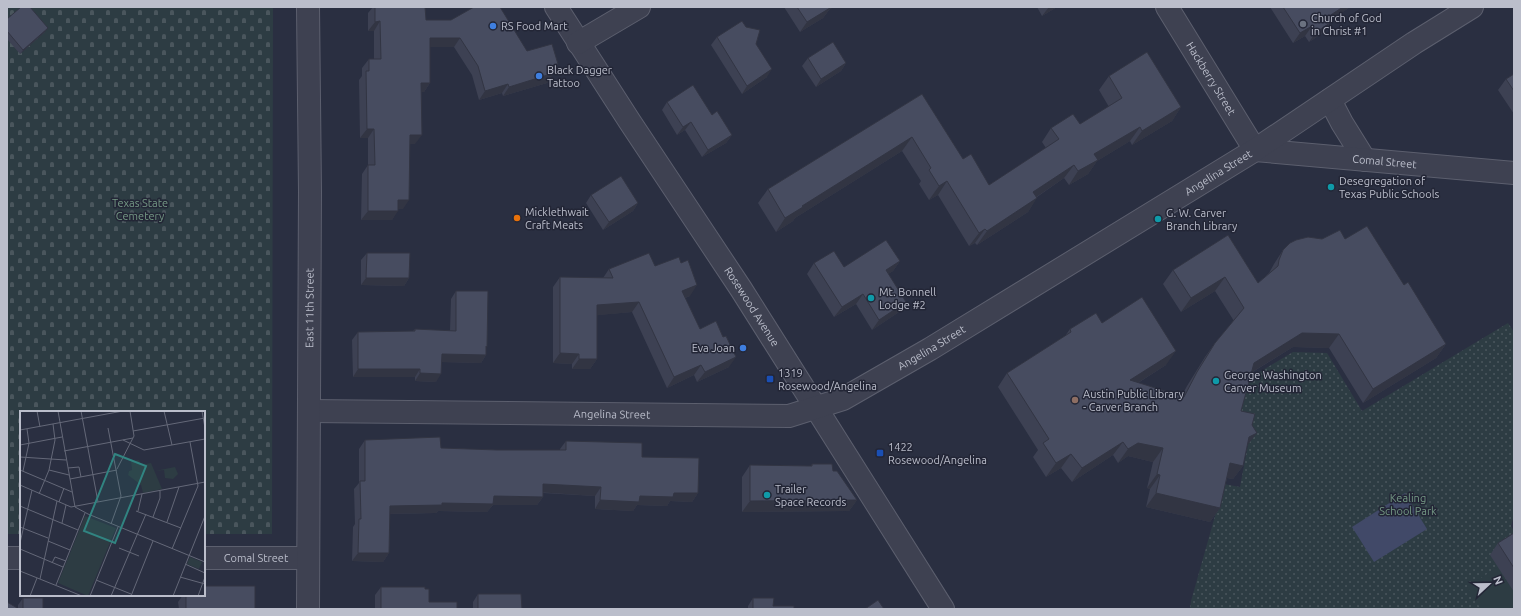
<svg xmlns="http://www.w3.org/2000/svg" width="1521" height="616" font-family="Ubuntu,sans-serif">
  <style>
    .cemetery { fill: url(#cemetery-stones) }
    .park { fill: url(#park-dots) }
    .pitch { fill: #2d3c43 }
    .water { fill: #414968 }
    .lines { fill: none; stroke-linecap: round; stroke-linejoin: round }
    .minor-casing { stroke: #5c5f6e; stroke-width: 24 }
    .minor { stroke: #3e4151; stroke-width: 22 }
    .wall { fill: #3d4153 }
    .shaded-wall { fill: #323543 }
    .building { fill: #474c60; stroke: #323543 }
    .worship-dot { fill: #6b7280; stroke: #232636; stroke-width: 1.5 }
    .shop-dot { fill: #3f7fe0; stroke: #232636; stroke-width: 1.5 }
    .culture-dot { fill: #0f9aa8; stroke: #232636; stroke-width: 1.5 }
    .food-dot { fill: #e8710a; stroke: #232636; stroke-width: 1.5 }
    .transit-dot { fill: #1a4fb4; stroke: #232636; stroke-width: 1.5 }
    .education-dot { fill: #8d6e63; stroke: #232636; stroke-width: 1.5 }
    .labels { text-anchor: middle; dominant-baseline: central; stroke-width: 3; stroke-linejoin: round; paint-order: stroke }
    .poi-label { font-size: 11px; fill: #bbbecb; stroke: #232636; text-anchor: start }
    .street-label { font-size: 11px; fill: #bbbecb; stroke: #232636 }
    .park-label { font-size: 11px; fill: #759985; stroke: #232636 }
    .inset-road { fill: none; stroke: #646878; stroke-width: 1 }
    .view { fill: #318481; fill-opacity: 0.15; stroke: #318481; stroke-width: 2 }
    .inset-edge { fill: none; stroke: #bbbecb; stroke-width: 2 }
  </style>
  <defs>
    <pattern id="cemetery-stones" width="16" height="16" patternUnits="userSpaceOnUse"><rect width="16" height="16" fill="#2d3c43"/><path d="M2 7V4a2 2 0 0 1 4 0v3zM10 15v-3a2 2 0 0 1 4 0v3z" fill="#4a565d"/></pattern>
    <pattern id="park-dots" width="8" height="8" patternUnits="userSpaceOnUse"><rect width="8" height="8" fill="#2d3c43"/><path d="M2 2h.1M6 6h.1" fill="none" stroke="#4a565d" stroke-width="1.8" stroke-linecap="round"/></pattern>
  </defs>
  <rect width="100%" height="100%" fill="#2a2f41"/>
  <path class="cemetery" d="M7 7H273L272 534H204V412H21V534H7Z"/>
  <path class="park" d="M1508 323 1514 332V515L1511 526 1514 531V609H1190L1191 601 1224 484 1240 487 1252 423 1235 420 1248 379 1293 352 1327 353 1362 411Z"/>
  <path class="pitch" d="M1498 567 1514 592V609H1481L1467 587Z"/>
  <path class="water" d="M1405 493 1427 529 1374 562 1352 527Z"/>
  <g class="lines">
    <g class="minor-casing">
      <g id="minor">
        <path id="s1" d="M556 7 630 122 741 289 943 609"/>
        <path id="s2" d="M1167 7 1255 150"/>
        <path d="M578 43 639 7"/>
        <path d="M1330 100 1342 123 1365 160"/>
        <path id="s3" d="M1255 150 1514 173"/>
        <path id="s4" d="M309 411 789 416 843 399 930 349 1255 150 1414 43 1472 7"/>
        <path d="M7 558H21"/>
        <path id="s5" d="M204 558H308"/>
        <path id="s6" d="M308 609 310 192 308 7"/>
      </g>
    </g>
    <use href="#minor" class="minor"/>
  </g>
  <path class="wall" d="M373 7H425L426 20 527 51 558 64 553 71 547 83 503 96 502 93 479 100 472 75 454 47H430V83L424 92H421L415 144H409L403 209H398L392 220H361L362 174 368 165V138H360L359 80 362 76V68L369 59H374V31H368V13Z
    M784 7H833L829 10 823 18 800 32Z
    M1037 7H1057L1042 16Z
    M1270 7H1350L1329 21 1330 23 1323 33 1309 42 1305 36 1293 43Z
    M7 19 45 32 20 54 7 39Z
    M717 37 756 44 767 77 742 94 711 45Z
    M808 58 846 63 841 71 816 87 802 66Z
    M1514 74V114L1498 90 1506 79Z
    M1109 76 1181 107 1172 121 1132 145 1130 141 1097 161 1088 174 1069 185 1064 178 1037 197 1028 212 977 245 975 243 969 246 938 195 929 200 919 184 921 181 902 151 795 218 793 221 776 232 758 203 768 189 922 94 963 159 989 185 1046 148 1042 142 1051 128 1080 124 1109 107 1099 90Z
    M667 102 712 115 732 135 726 143 702 157 685 130 677 135 662 110Z
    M591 195 638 203 633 211 603 230 586 203Z
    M1228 235 1258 283 1269 273 1274 264 1283 250 1322 239H1345L1404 285 1446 344 1436 358 1363 403 1329 348 1293 347 1251 373 1241 411 1247 447 1243 466 1233 479 1227 478 1220 508 1210 522 1146 507 1150 489 1147 488 1153 462 1128 456 1118 463 1113 455 1072 482 1061 468 1046 477 1033 457 1038 450 998 387 1007 373 1065 336 1070 329 1102 323 1166 365 1138 383 1181 397 1187 386 1205 357 1215 343 1234 321 1215 291 1181 312 1163 284 1173 270Z
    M367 253 409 278 404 286 361 285V260Z
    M900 261 893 271 888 274 906 302 899 312 872 330 856 304 834 317 807 274 814 263 844 267Z
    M655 266 690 296 685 298 700 329 729 367 697 382 694 375 667 388 632 312 597 315V359L590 369H572V364L553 363V287L560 277 603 278 609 269Z
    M456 291 486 348V355L481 363 442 362 436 382 415 381V377H353L352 340 358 332 413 331 415 329 450 331 451 299Z
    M365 440 441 448 497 450H560V449L566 441 642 457 698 493 692 502 670 501 667 506 637 505 633 511 595 509V496L543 493V497L537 505H493L487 512 438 511 436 513 390 514 389 553 383 562 352 561 353 527 355 524 354 489 359 483V449Z
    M812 464 833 471 857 500 849 511 742 512V477L750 465 811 466Z
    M1514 533V592L1490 555 1498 543Z
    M381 587 429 602 457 609H375V595Z
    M478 594 522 609H473V602Z
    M183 595H204L255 609H179L178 602Z
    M23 598 43 609H7L18 608V605Z
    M753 598 773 606 794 609H748V606Z"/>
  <path class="shaded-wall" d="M826 7H833L829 10 823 18 800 32 807 22Z
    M1049 7H1057L1042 16Z
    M1343 7H1350L1320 28 1326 18Z
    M380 21 374 31H368L375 22Z
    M1330 23 1323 33 1309 42 1316 32Z
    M1312 26 1305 36 1293 43 1300 33Z
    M48 28 45 32 20 54 23 50Z
    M430 38H460L454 47H424Z
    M846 63 841 71 816 87 821 79Z
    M558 64 552 73 551 66Z
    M772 69 767 77 742 94 747 86Z
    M554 73 547 83 503 96 509 87Z
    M421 83H430L424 92H415Z
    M508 84 502 93 479 100 485 91Z
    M1181 107 1172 121 1132 145 1142 131Z
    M691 122 685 130 677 135 683 127Z
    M1140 127 1130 141 1097 161 1088 174 1069 185 1078 171 1094 154Z
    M367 129H374L368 138H360Z
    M410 135H422L415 144H403Z
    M732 135 726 143 702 157 708 150Z
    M912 137 902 151 795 218 793 221 776 232 785 218 802 206Z
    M1074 165 1064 178 1023 206 1033 192Z
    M947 181 938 195 929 200 939 186Z
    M1037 198 1028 212 977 245 987 231Z
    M398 200H409L403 209H392Z
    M638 203 633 211 603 230 609 222Z
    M368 211H398L392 220H361Z
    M985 229 975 243 969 246 979 233Z
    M900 261 893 271 879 280 886 270Z
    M1225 277 1215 291 1181 312 1191 298Z
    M366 278H409L404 286 361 285Z
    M697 285 690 296 675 301 682 291Z
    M863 294 856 304 834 317 842 307Z
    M639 302 632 312 590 316 597 305Z
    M906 302 899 312 872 330 879 320Z
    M1302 333 1339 334 1329 348 1293 347 1244 377 1254 363Z
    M1446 344 1436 358 1363 403 1373 389Z
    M1176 351 1166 365 1120 394 1130 380Z
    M560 353 579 354 572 364 553 363Z
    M442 354 486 355 481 363 436 362Z
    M736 357 729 367 697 382 705 372Z
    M579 359H597L590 369H572Z
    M701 365 694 375 667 388 674 377Z
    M358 369H420L415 377H353Z
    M420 373 441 374 436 382 415 381Z
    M1257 433 1247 446 1239 451 1249 437Z
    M1123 442 1113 455 1072 482 1082 468Z
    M1138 443 1163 448 1153 462 1128 456 1118 463 1128 449Z
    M1071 454 1061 468 1046 477 1056 463Z
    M1230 463 1243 466 1233 479 1220 477Z
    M1157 474 1160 475 1150 489 1147 488Z
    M543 484 601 487 595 496 537 492Z
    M674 493H698L692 502 670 501 667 506 637 505 633 511 595 509 600 500Z
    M1156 493 1220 508 1210 522 1146 507Z
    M494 496 543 497 537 505H493L487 512 438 511 436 513 384 514 390 506Z
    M857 500 849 511 742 512 750 501Z
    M358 553H389L383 562 352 561Z"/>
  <path class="building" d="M21 7H30L48 28 23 50 7 31V19Z
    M375 7H425L426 20H451L474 7H500L527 51 552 44 558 64 551 66 554 73 509 87 508 84 485 91 478 66 460 38H430V83H421L422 135H410L409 200H398V211H368V165H375L374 129H367L366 71H369V59H381L380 21 375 22Z
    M797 7H829L830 8 807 22Z
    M1283 7H1343L1326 18 1330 23 1316 32 1312 26 1300 33Z
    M742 21 746 27 760 30 756 44 772 69 747 86 717 37Z
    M833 42 846 63 821 79 808 58Z
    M1147 52 1181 107 1142 131 1140 127 1094 154 1098 160 1078 171 1074 165 1033 192 1037 198 987 231 985 229 979 233 947 181 939 186 929 170 931 168 912 137 802 206 803 207 785 218 768 189 922 94 963 159 971 154 989 185 1059 139 1051 128 1073 114 1080 124 1122 98 1109 76Z
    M1514 74V91L1506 79Z
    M693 85 712 115 717 111 732 135 708 150 691 122 683 127 667 102Z
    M621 176 638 203 609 222 591 195Z
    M1367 226 1404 285 1408 282 1446 344 1373 389 1339 334 1302 333 1254 363 1241 411 1255 414 1252 425 1257 433 1249 437 1243 466 1230 463 1220 508 1156 493 1160 475 1157 474 1163 448 1138 443 1128 449 1123 442 1082 468 1071 454 1056 463 1043 443 1049 439 1007 373 1071 332 1070 329 1096 313 1102 323 1142 297 1176 351 1130 380 1184 397 1197 372 1215 343 1244 308 1225 277 1191 298 1173 270 1228 235 1258 283 1278 266 1279 260 1283 250 1290 243 1296 240 1308 237 1322 239 1340 230 1345 239Z
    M886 240 900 261 886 270 906 302 879 320 863 294 842 307 814 263 834 251 844 267Z
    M367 253H410L409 278H366Z
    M649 253 655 266 679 257 681 263 688 260 697 285 682 291 700 329 716 321 723 337 726 336 736 357 705 372 701 365 674 377 639 302 597 305V359H579V354L560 353V277L613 278 609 269Z
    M456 291H488L487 347 486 346V355L442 354 441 374 420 373V369H358V332L415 331V329L456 331Z
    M440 437 441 448 497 450H566V441L642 443V457L699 458 698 493H674L673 497 640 496 639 502 600 500 601 487 543 484V497L494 496 493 504 442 503V505L390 506 389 553H358L359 519H361L360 481H365V440Z
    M812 464H832L833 471H837L857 500 750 501V465L812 466Z
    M1514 533V568L1498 543Z
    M204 586H255V609H186V595H204Z
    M381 587H425V589H429V602H457V609H381Z
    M478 594H521L522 609H478Z
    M23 598H43V609H23Z
    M753 598H774L773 606H794V609H753Z
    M878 600 884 609H865Z
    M7 602 19 609H7Z"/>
  <circle class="worship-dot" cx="1303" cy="24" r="4"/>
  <g class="shop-dot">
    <circle cx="493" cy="26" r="4"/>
    <circle cx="539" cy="76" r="4"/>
    <circle cx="743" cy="348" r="4"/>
  </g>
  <g class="culture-dot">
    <circle cx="1331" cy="187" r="4"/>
    <circle cx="1158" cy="219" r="4"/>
    <circle cx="871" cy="298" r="4"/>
    <circle cx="1216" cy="381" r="4"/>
    <circle cx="767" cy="495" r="4"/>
  </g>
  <circle class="food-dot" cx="517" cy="218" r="4"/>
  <g class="transit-dot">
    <rect x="766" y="375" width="8" height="8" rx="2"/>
    <rect x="876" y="449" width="8" height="8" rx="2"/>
  </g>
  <circle class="education-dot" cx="1075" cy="400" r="4"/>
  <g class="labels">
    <g class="poi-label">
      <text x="1311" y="18">Church of God<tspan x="1311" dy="13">in Christ #1</tspan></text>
      <text x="501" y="26">RS Food Mart</text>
      <text x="547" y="70">Black Dagger<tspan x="547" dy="13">Tattoo</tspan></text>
      <text x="1339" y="181">Desegregation of<tspan x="1339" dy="13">Texas Public Schools</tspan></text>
      <text x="525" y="212">Micklethwait<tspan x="525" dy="13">Craft Meats</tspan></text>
      <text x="1166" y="213">G. W. Carver<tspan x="1166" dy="13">Branch Library</tspan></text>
      <text x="879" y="292">Mt. Bonnell<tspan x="879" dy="13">Lodge #2</tspan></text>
      <text x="735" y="348" text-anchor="end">Eva Joan</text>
      <text x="778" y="373">1319<tspan x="778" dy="13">Rosewood/Angelina</tspan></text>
      <text x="1224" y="375">George Washington<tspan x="1224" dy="13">Carver Museum</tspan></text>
      <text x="1083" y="394">Austin Public Library<tspan x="1083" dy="13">- Carver Branch</tspan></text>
      <text x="888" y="447">1422<tspan x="888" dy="13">Rosewood/Angelina</tspan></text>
      <text x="775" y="489">Trailer<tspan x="775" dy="13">Space Records</tspan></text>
    </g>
    <g class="street-label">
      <text stroke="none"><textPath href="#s2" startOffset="84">Hackberry Street</textPath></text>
      <text stroke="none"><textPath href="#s3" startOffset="130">Comal Street</textPath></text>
      <text stroke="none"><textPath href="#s4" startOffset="975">Angelina Street</textPath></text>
      <text stroke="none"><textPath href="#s1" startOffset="358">Rosewood Avenue</textPath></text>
      <text stroke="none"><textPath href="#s6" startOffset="301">East 11th Street</textPath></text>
      <text stroke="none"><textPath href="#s4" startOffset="639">Angelina Street</textPath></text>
      <text stroke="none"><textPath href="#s4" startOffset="303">Angelina Street</textPath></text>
      <text stroke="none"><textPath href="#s5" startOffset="52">Comal Street</textPath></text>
    </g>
    <g class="park-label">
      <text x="140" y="203">Texas State<tspan x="140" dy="13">Cemetery</tspan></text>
      <text x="1408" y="498">Kealing<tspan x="1408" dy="13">School Park</tspan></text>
    </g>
  </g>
  <g transform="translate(20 411)">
    <rect width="185" height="185" fill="#2a2f41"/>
    <path d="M65 105 96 117 68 185 38 172Z" fill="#2d3c43"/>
    <path d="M119 49 121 54 131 52 142 78 123 82 121 74 108 64 109 60 112 59 111 50ZM170 146 182 151 179 158 167 153Z" fill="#2d3c43"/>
    <path d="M155 56 158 63 153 68 145 67 144 59 135 60Z" fill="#2d3c43"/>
    <path class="inset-road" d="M17 0 20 16M38 0 55 96M61 0 78 91M144 0 152 34M182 0 185 17M88 17 101 85 91 113M0 19 103 0M113 20 185 7M103 29 124 39 185 28M0 34 42 26M44 40 113 27M0 46 46 49M48 57 59 56 61 66M97 58 114 25 110 0M0 59 52 81M29 59 49 64M3 60 9 32 7 18M50 68 97 59M0 74 51 96 185 71M19 83 29 59 35 29 33 13M39 91 44 77M0 95 58 119M55 96 68 103 185 151M116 100 161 117M118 100 122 83M133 106 140 87V80M147 111 159 76M42 112 46 94M0 116 28 127M28 130 50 139M0 132 12 79M99 137 119 145M0 138 43 156M152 138 178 75 170 31M32 152 35 146 46 150M165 153 185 162M0 160 62 185M160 166 185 173M20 168 37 90M76 169 111 183M36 174 65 102M10 185 17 167M70 185 98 116M91 185 126 103M111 185 133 130M153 185 185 105M178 185 185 166"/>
    <path class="view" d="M95 43 126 55 95 132 64 120Z"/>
    <rect width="185" height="185" class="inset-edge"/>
  </g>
  <rect width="1521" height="616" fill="none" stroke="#bbbecb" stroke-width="16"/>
  <g transform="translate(1489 584) rotate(68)" stroke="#232636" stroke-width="3" paint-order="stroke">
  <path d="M0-3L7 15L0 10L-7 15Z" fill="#bbbecb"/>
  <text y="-6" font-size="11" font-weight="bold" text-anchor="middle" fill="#bbbecb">N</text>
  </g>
</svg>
